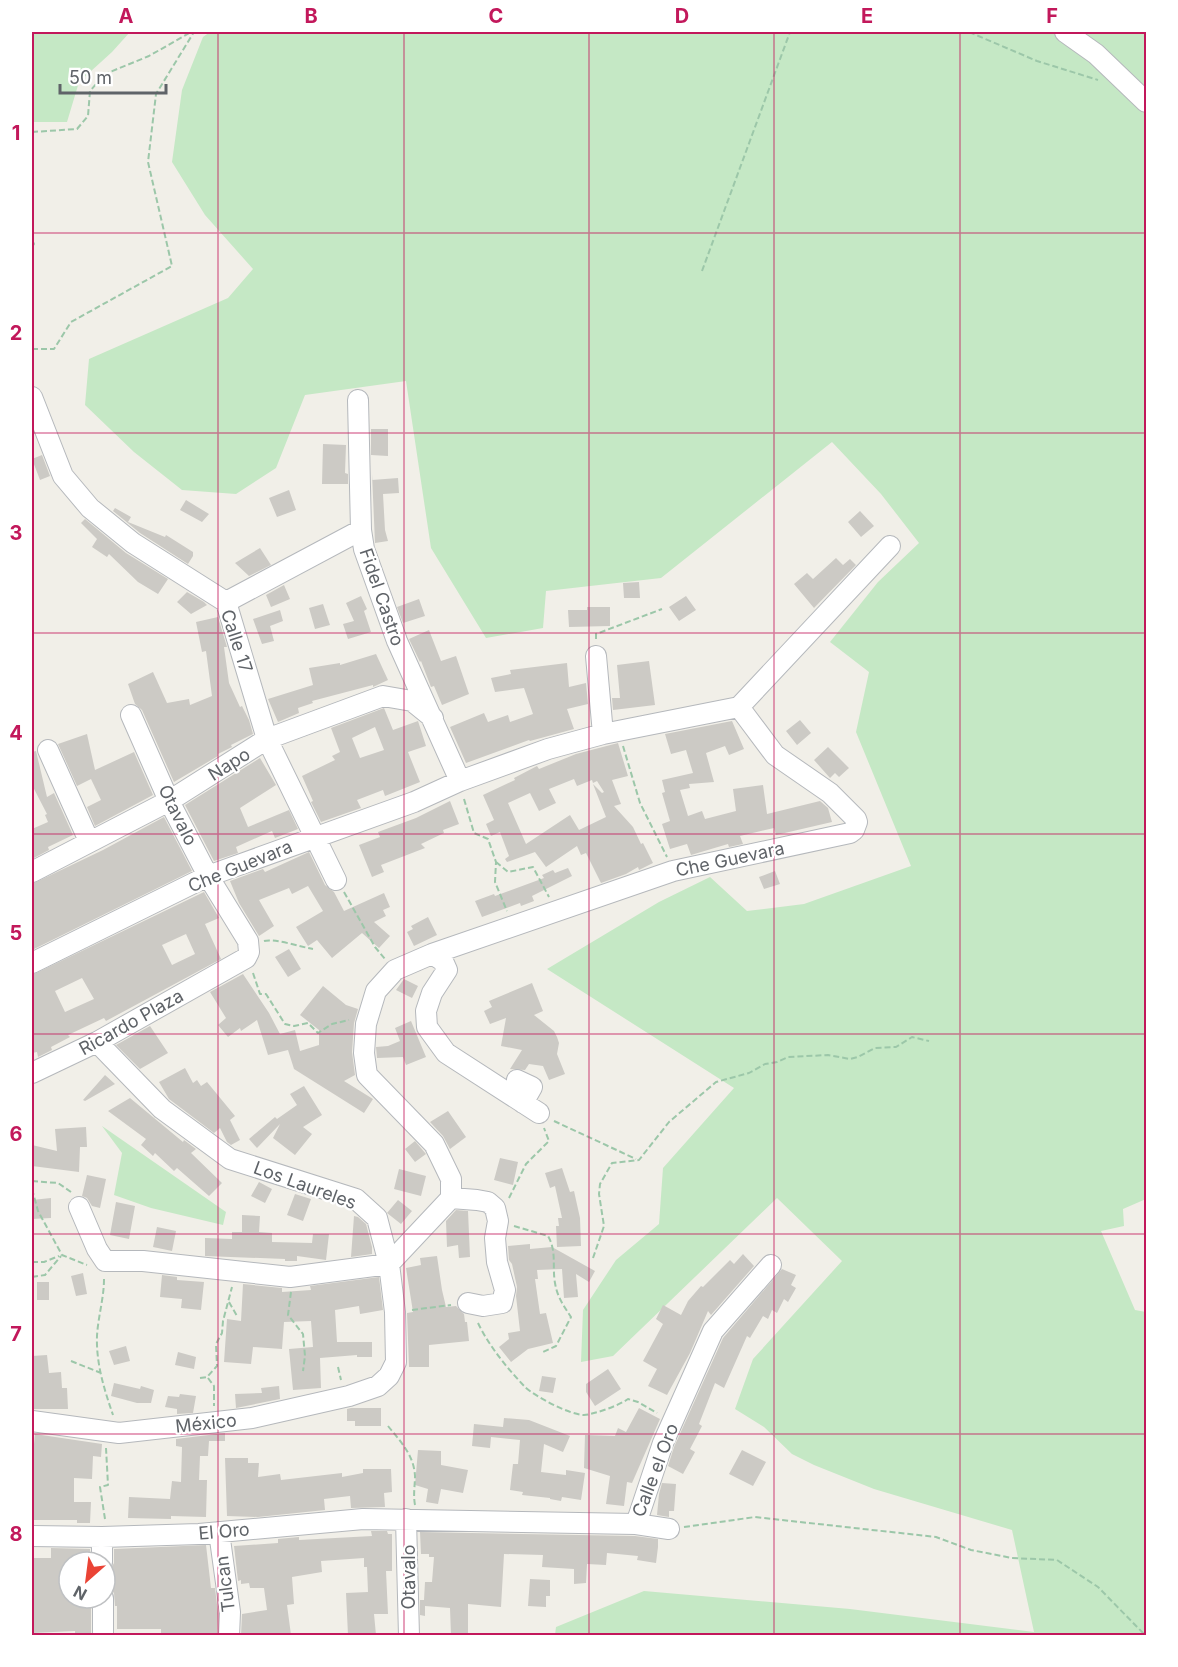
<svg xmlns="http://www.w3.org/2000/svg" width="1178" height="1667" font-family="Inter,sans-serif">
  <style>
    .green { fill: #c5e8c5 }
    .building { fill: #cccac5; fill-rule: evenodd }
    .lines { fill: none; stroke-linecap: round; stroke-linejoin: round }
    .minor-casing { stroke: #b5b8bc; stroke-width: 22 }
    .path { stroke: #9cc7a9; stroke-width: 2; stroke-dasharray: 6 3; stroke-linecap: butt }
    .minor { stroke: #fff; stroke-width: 20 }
    .grid { fill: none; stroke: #c2185b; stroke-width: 1.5; stroke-opacity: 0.55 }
    .labels { text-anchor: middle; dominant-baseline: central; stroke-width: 4.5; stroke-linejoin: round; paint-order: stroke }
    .street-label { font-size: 18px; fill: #5f6368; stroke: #fff }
    .neatline { fill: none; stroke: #c2185b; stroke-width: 2 }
    .grid-label { font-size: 20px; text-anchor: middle; font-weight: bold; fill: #c2185b }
  </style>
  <rect width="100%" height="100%" fill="#f1efe8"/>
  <path class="green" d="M32 32H130L112 52 79 82 67 122H32Z
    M210 32H1056L1146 111V1199L1123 1209 1124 1226 1101 1231 1135 1310 1146 1312V1635H555L556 1627 644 1591 850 1609 1034 1632 1012 1530 874 1489 814 1465 792 1454 764 1427 735 1409 753 1359 842 1261 777 1198 613 1356 581 1362 583 1310 616 1260 659 1224 663 1168 734 1088 547 969 659 902 710 877 747 911 804 904 911 866 856 732 869 672 830 642 878 582 919 543 881 494 832 442 661 578 546 591 543 628 486 638 431 548 406 381 305 395 276 468 236 494 182 490 134 452 85 405 89 359 228 298 253 269 205 215 172 162 182 90 203 37Z
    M1072 32H1146V98Z
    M102 1126 226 1212 223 1225 151 1208 114 1195 122 1153Z"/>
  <path class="building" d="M371 429H388V456L371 455Z
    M323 444 346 445 345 473 348 474V484H322Z
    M42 455 50 476 40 480 32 459Z
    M372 474V480L398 478 399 493 383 494 385 530 388 541 375 543Z
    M289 490 296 510 277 517 269 498Z
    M186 500 209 514 202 522 180 510Z
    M115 508 131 517 128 522 165 537 166 535 193 552V556L188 564 140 533 113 511Z
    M860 511 874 526 861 537 848 522Z
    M85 519 126 553 168 579 158 594 138 582 109 554 107 557 92 547 97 539 81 523Z
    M260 548 271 565 249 576 235 563Z
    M836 558 843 565 850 559 856 565 814 608 794 584 807 573 813 579Z
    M639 582 640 598H624L623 583Z
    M284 585 290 599 271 607 266 595Z
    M187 592 204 602 207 605 191 614 177 602Z
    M361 596 367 609 364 611 371 632 348 639 343 624 354 621 346 603Z
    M686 596 696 610 679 621 669 607Z
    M419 599 425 616 403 623 397 607Z
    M323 604 330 625 315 629 309 608Z
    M587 607H610V626L569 627 568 610H587Z
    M280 610 283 621 270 626 274 641 262 644 253 619Z
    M218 617 227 647H224L229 683 240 707 242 706 249 720 253 734 231 745 232 747 218 754V756L174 782 142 710 135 704 128 684 153 672 167 703 189 699 190 705 212 696 206 651 202 652 196 622Z
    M429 630 441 661 456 656 469 694 442 705 434 686 431 687 421 661 420 662 409 639Z
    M376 654 388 680 373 687V685L312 701 313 703 298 708 299 713 278 722 268 699 313 685 309 668 340 663V665Z
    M649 661 655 705 613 710 612 698H620L617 665Z
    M567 663 569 687 586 683 588 704 567 709 574 729 530 741 529 740 466 763 450 727 484 713 488 722 508 715 510 722 533 714 524 688 495 692 491 678 511 674 510 670Z
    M384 708 393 730 418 721 426 746 408 752 420 782 385 796 383 790 357 800 361 808 321 822 311 802 313 801 302 776 335 760 332 756 340 752 331 728ZM375 727 384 750 360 758 352 738Z
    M800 720 811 733 797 745 786 731Z
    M732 721 744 749 729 755 725 746 706 753 714 782 689 784 690 788 680 790 688 816 702 811 705 819 736 811 733 789 763 785 767 814 820 801 828 808 832 822 776 835 774 828 740 836 743 844 729 847 728 844 691 855 687 844 670 849 662 824 670 821 662 793 665 792 662 780 693 773 686 750 671 754 665 734Z
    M87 734 95 770 134 752 153 795 95 826 87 807 101 800 91 779 77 786 58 744Z
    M618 743 628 776 612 780 621 804 614 806 633 827 641 844 643 843 653 863 639 870 638 867 626 874 601 883 586 853 581 855 577 846 546 867 535 852 507 862 505 859 509 856 500 832 491 836 486 824 494 820 483 795 515 780 514 778 537 766 539 769 576 754ZM574 779 577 786 592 780 593 783 597 781 604 792 602 793 593 784 606 817 579 830 570 815 526 844 508 803 530 793 539 811 556 803 549 789Z
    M828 747 849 768 839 777 835 773 830 778 814 760Z
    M36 751 47 797 54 793 73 835 48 847 49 850 32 859V829L48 822 45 815 47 814 32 785V752Z
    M260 758 276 785 240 808 248 827 289 810 298 829 275 838 272 831 236 847 238 853 214 861 185 805Z
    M450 801 459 824 443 830 444 833 421 844 425 848 381 865 384 872 372 877 359 845 380 837 378 832 416 818Z
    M164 817 192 871 32 950V884L103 850Z
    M309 852 325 885 334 892 344 911 384 893 390 907 383 910 386 916 374 922 390 936 379 948 362 933 332 958 317 940 308 946 296 927 323 911 308 886 292 894 289 888 259 900 274 926 259 936 239 903 230 881 263 869 265 872Z
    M568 868 572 876 532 896 534 901 521 906 520 903 482 917 475 901 494 894 495 896 544 878 542 875 553 870 555 873Z
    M775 871 780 884 764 889 759 877Z
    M204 892 219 918 205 924 221 959 106 1021 104 1018 68 1035 70 1037 51 1047 52 1050 38 1057 37 1052 32 1053V975ZM186 934 195 954 172 965 162 945ZM82 978 94 999 65 1012 55 991Z
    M428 917 437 935 414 946 407 932 413 929 411 926Z
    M289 949 301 969 288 977 275 957Z
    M243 974 269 1013 280 1034 295 1030 300 1051 319 1045V1030L300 1015 323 986 346 1005 358 1009 354 1023 352 1052 355 1075 344 1081 373 1099 364 1113 294 1069 288 1050 268 1055 257 1020 241 1031 240 1028 228 1037 218 1025 226 1018 210 992Z
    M404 979 418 986 412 998 396 990Z
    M532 983 543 1011 534 1015 554 1031 557 1037 559 1043 557 1054 565 1074 549 1080 543 1066 529 1064 525 1070 510 1069 522 1050 501 1046 506 1018 490 1024 484 1011 492 1007 489 1001Z
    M411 1021 426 1057 406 1065 403 1057 377 1058 376 1047 388 1046 400 1041 395 1028Z
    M150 1026 168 1053 140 1069 116 1045Z
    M185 1068 193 1083 197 1080 201 1086 207 1082 235 1116 230 1120 240 1140 231 1145 227 1142 220 1128 214 1133 169 1099 159 1082Z
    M105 1075 115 1084 85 1101 83 1100Z
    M304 1086 322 1115 303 1127 312 1134 295 1155 273 1138 280 1124 257 1148 249 1139 275 1117 277 1119 297 1105 290 1094Z
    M130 1098 183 1142 184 1140 196 1149 191 1153 222 1183 209 1196 177 1168 174 1171 155 1153 153 1156 141 1145 146 1139 108 1111Z
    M448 1111 466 1137 450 1149 443 1136 430 1122Z
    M86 1127 87 1147H80L79 1172 32 1166V1145L57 1151 55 1129Z
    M415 1141 426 1154 415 1162 405 1149Z
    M500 1158 518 1162 513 1185 494 1180Z
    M562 1168 570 1192 574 1191 580 1218 581 1246 557 1247 556 1226H559L558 1218H562L555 1186 550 1188 545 1173Z
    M399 1169 426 1176 421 1196 394 1189Z
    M87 1175 106 1179 100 1208 92 1206 87 1198 82 1196Z
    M259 1182 272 1189 265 1203 251 1196Z
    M295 1194 311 1199 303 1221 287 1215Z
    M51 1198V1218L32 1219V1200Z
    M398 1200 412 1211 401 1224 387 1213Z
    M116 1202 135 1206 129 1239 110 1235Z
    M456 1210 468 1211 470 1257 459 1258 458 1245 447 1247 446 1221Z
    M242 1215 260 1216 259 1232 272 1233V1242L312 1243 313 1234H329L326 1260 297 1256V1261H285V1259L205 1256V1238L232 1239V1232H242Z
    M354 1216 358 1217 366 1224 372 1247V1254L351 1257Z
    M157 1227 176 1231 172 1251 153 1247Z
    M530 1244V1249L552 1247 595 1271 589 1282 576 1274 578 1297 564 1298 562 1269 537 1270 538 1279H535L540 1314 546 1313 553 1343 528 1349 511 1362 499 1347 509 1339 508 1333 520 1331 516 1296 517 1287 512 1264 509 1260 508 1246Z
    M743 1254 754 1266 711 1315 708 1311 690 1353 667 1395 648 1386 657 1369 643 1361 663 1324 656 1319 663 1305 681 1315 688 1301 701 1286 703 1287 730 1260 734 1264Z
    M437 1256 442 1290 446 1307 456 1306 464 1314 465 1322H467L469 1341 429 1345V1367H409L407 1313 413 1312 406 1268 421 1265 420 1258Z
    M782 1269 796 1275 791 1285 796 1288 788 1302 784 1299 777 1313 772 1310 768 1319 763 1316 750 1338 747 1336 724 1388 715 1383 699 1424 702 1426 690 1449 695 1452 683 1474 668 1466 674 1447 723 1338Z
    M83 1273 87 1294 76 1296 71 1276Z
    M162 1275 177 1277V1280L204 1282 201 1310 181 1308 182 1299 160 1297Z
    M379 1277 383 1310 360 1314 359 1306 335 1310 337 1342H372V1357H357V1355L320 1358 321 1388 293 1390 289 1349 313 1347 311 1321 284 1322 282 1349 253 1347 251 1364 224 1362 227 1319 241 1321 243 1284 282 1288V1292L311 1290 310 1286Z
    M37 1282H49V1300H37Z
    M126 1346 130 1361 114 1365 109 1351Z
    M178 1352 196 1357 194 1369 175 1365Z
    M47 1355 49 1373 61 1372 62 1388H67L68 1409H32V1356Z
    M608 1369 621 1389 595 1406 586 1392V1384Z
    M542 1376 556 1378 553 1393 539 1391Z
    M114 1383 140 1389 141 1386 154 1390 151 1403H137L111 1396Z
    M279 1386 280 1399 236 1408 235 1394 262 1393 261 1388Z
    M180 1394 196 1396 193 1413 177 1414V1409L165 1407 168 1396 179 1397Z
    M351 1408H381V1426H355V1421H347V1409Z
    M639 1408 660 1419 632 1483 627 1482 624 1506 606 1504 610 1476 584 1468 585 1435 615 1436 618 1428 626 1432Z
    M504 1418 529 1420 570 1436 563 1452 544 1444 541 1472 566 1475V1470L585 1473 581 1500 562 1497 561 1501 550 1499V1498L522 1495 523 1492 510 1490 513 1464H518L520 1440 491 1437 490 1448 472 1446 474 1424 503 1427Z
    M225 1433V1441H209L208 1456H200L199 1480H207L206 1517 171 1516V1519L128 1518 129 1497 170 1499 172 1481 181 1482 182 1447 176 1446V1439Z
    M35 1434 102 1444 101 1457 93 1456 92 1479 74 1478V1502H91L90 1523H77V1520H32V1464Z
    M418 1450 441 1451V1465L468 1470 463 1493 441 1489 438 1504 426 1502 428 1489 415 1485Z
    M742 1450 766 1462 753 1486 729 1474Z
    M225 1458H248V1463H259L258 1477 280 1474 281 1480 342 1473V1477L363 1473V1469H391L392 1492 384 1493 385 1507 351 1508 350 1496 324 1499 325 1510 258 1517 227 1516Z
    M662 1483 676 1484 674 1511H669V1517L657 1515 659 1494Z
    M371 1531H387L388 1534H392V1571H386L388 1614H374L376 1635H348L346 1593 368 1592 367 1567H364V1558L321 1561 322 1572 292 1577 294 1604 287 1605 291 1635H241L242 1614 267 1610 264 1588H250L249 1583 241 1584V1580L238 1581 234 1546 278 1543V1539L299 1537V1540L372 1536Z
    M420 1532 635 1536 658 1539V1547L656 1563 637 1560 638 1556 607 1553 606 1565 587 1564 586 1583 574 1584V1569L542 1567 543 1555 504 1554 501 1607 468 1604V1635H451L450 1608 425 1606V1616L420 1615V1600H424L425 1582H432L434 1557H429V1554H421Z
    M206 1545 211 1588H215L218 1613 217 1635H161V1629H117V1606H115L114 1593 109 1588V1572L114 1563V1549Z
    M51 1548 90 1549V1562H69V1598H91V1635H75V1631L32 1633V1558H51Z
    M530 1579 550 1580V1596H546V1607L528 1606Z"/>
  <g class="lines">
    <g class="minor-casing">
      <path id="minor" d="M1065 32 1096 54 1146 102
        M32 397 63 476 90 508 133 543 226 602 267 739 336 880
        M358 400 361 530 364 549 397 641 460 781
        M226 602 361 530
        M596 656 603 734
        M739 707 890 546
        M48 750 89 841
        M32 872 169 801 267 739 383 696 412 701 433 718
        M432 954 443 961 447 970 432 993 426 1011 427 1027 446 1053 539 1113
        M32 963 208 876 414 802 460 781 548 749 603 734 739 707
        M32 1073 97 1042 246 958 249 952 248 941 208 876 169 801 131 715
        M517 1080 532 1087 523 1103
        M451 1198 477 1200 488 1202 495 1208 498 1221 495 1238 497 1262 505 1290 502 1303 483 1306 468 1303
        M79 1207 97 1249 105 1261H143L290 1277 389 1264 451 1198V1179L434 1144 367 1075 364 1053 366 1024 376 991 395 970 432 954 673 871 850 833 854 830 857 822 856 819 830 793 775 755 739 707
        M32 1421 119 1433 252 1418 349 1396 378 1386 389 1376 396 1362 395 1312 389 1264 377 1218 356 1199 230 1159 162 1109 97 1042
        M406 1519 409 1636
        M636 1524 669 1529
        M219 1532 230 1612 229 1636
        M32 1536 102 1537 199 1534 363 1519 636 1524 663 1443 713 1331 771 1265
        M102 1537V1562
        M103 1598V1636"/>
    </g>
    <path class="path" d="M969 32 1037 61 1098 80
      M32 132 77 129 88 116 90 91 105 74 149 56 191 32
      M32 240 34 244 32 247
      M702 271 790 32
      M32 349H54L71 322 172 266 148 162 156 94 194 32
      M596 639V634L662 609
      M623 746 640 803 667 857
      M464 799 474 833 488 839 496 862 495 882 507 911
      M496 862 508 872 533 867 549 897
      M344 892 375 947 385 959
      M264 941C274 938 301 947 313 949
      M253 973 260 994H266L285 1024 294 1026 308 1023 318 1033 332 1024 349 1020
      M554 1121 636 1159
      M32 1181 58 1183 71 1192
      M32 1189 38 1211 62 1255 87 1265
      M509 1198 526 1164 549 1141 544 1128
      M514 1226 548 1236C557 1252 552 1266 555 1283 557 1296 563 1305 571 1317L556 1346 543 1352
      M593 1258 604 1226 599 1194 600 1184 612 1163 639 1160 669 1122 716 1082 749 1073 765 1064 777 1062 788 1057 828 1055 850 1059 858 1057 875 1048 896 1047 912 1037 929 1041
      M32 1262H44L59 1256
      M32 1277 45 1275 61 1256
      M104 1279C104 1298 98 1317 97 1336 96 1363 104 1389 113 1415
      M291 1292 288 1315 303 1334 305 1356 303 1371
      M229 1302 237 1316
      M412 1310 451 1305
      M478 1323C489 1346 507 1368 525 1387 534 1396 570 1415 584 1415 595 1414 618 1406 628 1399L638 1402 657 1413
      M71 1361 101 1373
      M338 1367 341 1380
      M200 1378 207 1377 217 1366 216 1344 222 1333 223 1321 232 1287
      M208 1378 214 1386V1406
      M388 1426C400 1441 414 1455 415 1476 415 1486 413 1494 415 1505
      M105 1519 100 1487 108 1485 106 1448
      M684 1527 755 1517 936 1537 971 1550 1012 1558 1057 1560 1098 1587 1146 1636"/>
    <use href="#minor" class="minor"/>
  </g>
  <path class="grid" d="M218 32V1636M404 32V1636M589 32V1636M774 32V1636M960 32V1636M32 233H1146M32 433H1146M32 633H1146M32 834H1146M32 1034H1146M32 1234H1146M32 1434H1146"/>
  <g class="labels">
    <g class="street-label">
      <text transform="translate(382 597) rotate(71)">Fidel Castro</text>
      <text transform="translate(237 641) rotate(72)">Calle 17</text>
      <text transform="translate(229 764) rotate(-32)">Napo</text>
      <text transform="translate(178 815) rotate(64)">Otavalo</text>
      <text transform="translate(730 859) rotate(-12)">Che Guevara</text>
      <text transform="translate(240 866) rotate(-22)">Che Guevara</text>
      <text transform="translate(131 1022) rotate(-29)">Ricardo Plaza</text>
      <text transform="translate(305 1185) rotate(20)">Los Laureles</text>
      <text transform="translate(206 1423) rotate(-6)">México</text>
      <text transform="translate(655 1470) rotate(-69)">Calle el Oro</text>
      <text transform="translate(224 1531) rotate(-5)">El Oro</text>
      <text transform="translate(408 1577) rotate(-90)">Otavalo</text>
      <text transform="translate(225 1584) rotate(-97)">Tulcan</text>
    </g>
  </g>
  <rect width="1178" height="1667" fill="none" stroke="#ffffff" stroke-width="66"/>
  <g transform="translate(87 1580) rotate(208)"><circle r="28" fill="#ffffff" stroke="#bfc1c3" stroke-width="1.5"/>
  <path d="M0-4.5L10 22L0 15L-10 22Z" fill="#ea4335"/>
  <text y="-9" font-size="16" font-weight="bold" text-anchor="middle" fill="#5f6368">N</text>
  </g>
  <path d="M60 84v9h106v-9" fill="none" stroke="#5f6368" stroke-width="3"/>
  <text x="69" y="84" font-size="18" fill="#5f6368" stroke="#ffffff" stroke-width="4.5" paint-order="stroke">50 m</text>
  <rect x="33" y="33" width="1112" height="1601" class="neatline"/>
  <g class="grid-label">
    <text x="126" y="23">A</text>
    <text x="311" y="23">B</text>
    <text x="496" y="23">C</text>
    <text x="682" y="23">D</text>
    <text x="867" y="23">E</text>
    <text x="1052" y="23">F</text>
    <text x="16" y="140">1</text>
    <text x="16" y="340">2</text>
    <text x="16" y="540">3</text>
    <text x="16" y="740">4</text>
    <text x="16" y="940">5</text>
    <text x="16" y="1141">6</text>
    <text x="16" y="1341">7</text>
    <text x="16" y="1541">8</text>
  </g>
</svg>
